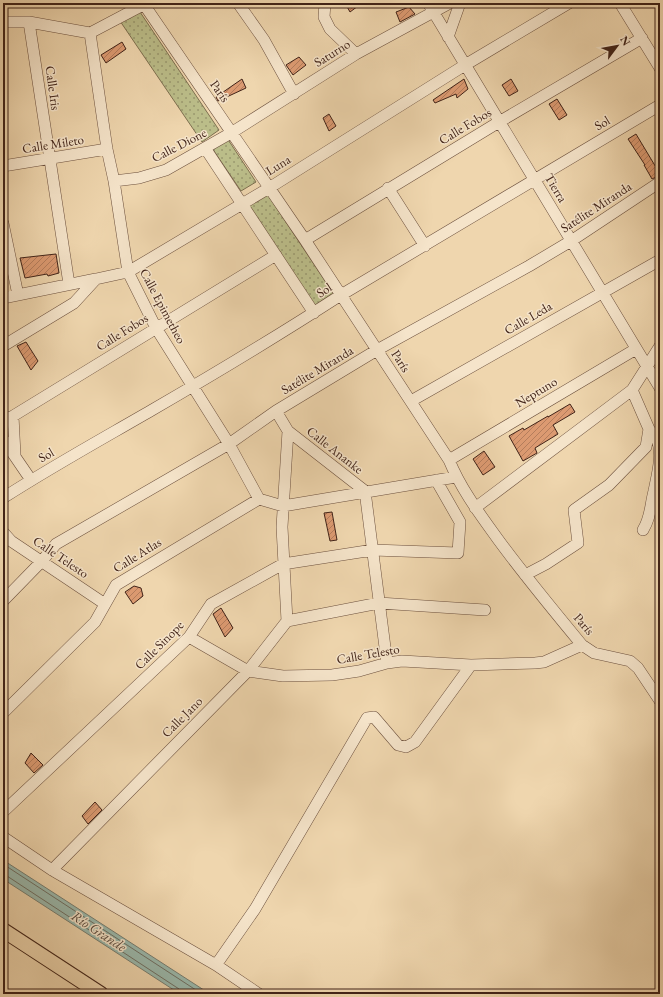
<svg xmlns="http://www.w3.org/2000/svg" width="663" height="997" font-family="'EB Garamond',serif">
  <style>
    .park { fill: url(#park-dots); stroke: #7e7050 }
    .water { fill: #9ab9ad; stroke: #767d71 }
    .lines { fill: none; stroke-linecap: round; stroke-linejoin: round }
    .shore { stroke: #6e6e62; stroke-width: 1 }
    .building { fill: url(#building-hatch); stroke: #412318 }
    .minor-casing { stroke: #6c503e; stroke-width: 12 }
    .major-casing { stroke: #412318; stroke-width: 16 }
    .minor { stroke: #f5e4ca; stroke-width: 11 }
    .major { stroke: #efd6ae; stroke-width: 14 }
    .labels { text-anchor: middle; dominant-baseline: central; stroke-width: 3; stroke-linejoin: round; paint-order: stroke }
    .street-label { font-size: 13px; fill: #412318; stroke: #f5e4ca }
    .water-label { font-size: 14px; font-style: italic; fill: #57483d; stroke: #f5e4ca }
  </style>
  <defs>
    <pattern id="park-dots" width="8" height="8" patternUnits="userSpaceOnUse"><rect width="8" height="8" fill="#bbbd89"/><path d="M2 2h.1M6 6h.1" fill="none" stroke="#9a996f" stroke-width="1.8" stroke-linecap="round"/></pattern>
    <pattern id="building-hatch" width="6" height="6" patternUnits="userSpaceOnUse"><rect width="6" height="6" fill="#dc9a71"/><path d="M-1 1l2-2M0 6l6-6M5 7l2-2" fill="none" stroke="#b47d5c"/></pattern>
  </defs>
  <rect width="100%" height="100%" fill="#efd6ae"/>
  <filter id="stains"><feTurbulence type="fractalNoise" baseFrequency=".005" numOctaves="4"/><feColorMatrix values="0 0 0 0 .2 0 0 0 0 .09 0 0 0 0 .02 0 0 0 .5 -.17"/></filter>
  <radialGradient id="worn" r=".72"><stop offset=".6" stop-color="#630" stop-opacity="0"/><stop offset="1" stop-color="#630" stop-opacity=".3"/></radialGradient>
  <path class="park" d="M138 9 219 130 202 142 120 21Z
    M227 138 256 182 241 191 212 148Z
    M266 192 333 293 314 306 247 205Z"/>
  <path class="water" d="M3 860 210 994H180L3 879Z"/>
  <g class="lines">
    <path class="shore" d="M3 864 202 994
      M3 876H7L179 989 181 994"/>
  </g>
  <path class="building" d="M345 3H362L350 12Z
    M409 7 415 14 400 22 396 12Z
    M122 42 126 49 106 63 101 55Z
    M299 57 306 65 293 75 286 65Z
    M242 79 246 88 218 101 216 97Z
    M464 79 468 89 457 98 456 94 435 103 433 100Z
    M511 79 518 91 509 96 502 85Z
    M557 99 567 115 559 120 549 104Z
    M329 114 336 126 329 131 323 118Z
    M636 134 660 174V175L652 179 644 165H645L628 139Z
    M56 254 59 273 48 276 47 274 25 278 20 258Z
    M26 342 38 361 31 370 17 346Z
    M570 404 575 412 553 425 558 434 535 448 537 453 523 461 509 436 523 428 524 430 548 416V417Z
    M484 451 495 467 483 475 473 459Z
    M332 512 337 540 330 541 324 513Z
    M134 586 141 588 143 596 133 604 125 592Z
    M221 608 233 628 225 637 213 614Z
    M31 753 43 765 34 773 25 763Z
    M95 802 102 810 88 824 82 816Z"/>
  <g class="lines">
    <g class="minor-casing">
      <path id="minor" d="M143 3 305 240 449 460C461 489 479 513 497 538 524 575 553 610 582 645L594 653 630 661 638 668 660 701
        M238 3 264 40 294 94
        M325 3 324 17 330 29 356 54
        M428 3 660 388
        M620 3 660 68
        M3 22H29L90 33
        M29 22 69 284
        M90 33 107 149 114 181 128 272 156 328 229 444 259 499
        M90 33 147 3
        M448 37 460 3
        M205 148 314 313
        M3 166 107 149
        M114 181 139 178 166 170 231 133 356 54 450 3
        M388 188 425 246
        M3 223 18 295
        M305 240 499 122 642 38
        M3 298 96 279
        M3 346 74 303 96 279 128 272 269 188 465 65 569 3
        M411 401 660 260
        M13 416 15 455
        M3 420 13 416 276 255
        M288 431 365 491 387 663
        M3 439 31 480
        M449 460 636 349
        M3 498C51 467 102 439 152 410 216 373 279 335 341 295L660 105
        M475 508 632 390 660 346
        M643 530C651 517 650 506 654 491 657 475 663 455 657 439 655 435 651 432 649 429
        M3 532 11 541 105 604
        M525 575 546 564 578 543 574 510 609 485 646 447 649 429 632 390
        M3 601 42 561 56 544 229 444 276 411 377 350 529 266 571 241 660 182
        M287 621 379 603 485 610
        M189 637 248 671 283 676 332 675 359 671 387 663 402 661 471 665 535 663 544 662 582 645
        M3 713 95 622 116 585 259 499 283 506 456 477
        M3 812 189 637 211 604 283 564 373 550 458 553 460 522 436 480
        M3 837 52 870 216 965 259 994
        M52 870 248 671 287 621 282 527 288 431 276 411
        M216 965 255 909 367 718 374 717 398 745 406 747 415 742 471 665"/>
    </g>
    <g class="major-casing">
      <path id="major" d="M3 930 101 994"/>
    </g>
    <use href="#minor" class="minor"/>
    <use href="#major" class="major"/>
  </g>
  <g class="labels">
    <g class="street-label">
      <text transform="translate(332 53) rotate(-32)">Saturno</text>
      <text transform="translate(53 88) rotate(82)">Calle Iris</text>
      <text transform="translate(220 91) rotate(55)">París</text>
      <text transform="translate(602 123) rotate(-31)">Sol</text>
      <text transform="translate(465 126) rotate(-31)">Calle Fobos</text>
      <text transform="translate(53 144) rotate(-9)">Calle Mileto</text>
      <text transform="translate(179 145) rotate(-27)">Calle Dione</text>
      <text transform="translate(278 165) rotate(-32)">Luna</text>
      <text transform="translate(556 188) rotate(59)">Tierra</text>
      <text transform="translate(596 207) rotate(-33)">Satélite Miranda</text>
      <text transform="translate(324 290) rotate(-33)">Sol</text>
      <text transform="translate(163 306) rotate(62)">Calle Epimetheo</text>
      <text transform="translate(528 318) rotate(-30)">Calle Leda</text>
      <text transform="translate(122 332) rotate(-32)">Calle Fobos</text>
      <text transform="translate(401 361) rotate(57)">París</text>
      <text transform="translate(317 370) rotate(-31)">Satélite Miranda</text>
      <text transform="translate(536 392) rotate(-31)">Neptuno</text>
      <text transform="translate(335 450) rotate(38)">Calle Ananke</text>
      <text transform="translate(46 455) rotate(-30)">Sol</text>
      <text transform="translate(137 555) rotate(-32)">Calle Atlas</text>
      <text transform="translate(61 557) rotate(34)">Calle Telesto</text>
      <text transform="translate(584 624) rotate(49)">París</text>
      <text transform="translate(159 645) rotate(-45)">Calle Sinope</text>
      <text transform="translate(368 654) rotate(-10)">Calle Telesto</text>
      <text transform="translate(182 717) rotate(-45)">Calle Jano</text>
    </g>
    <g class="water-label">
      <text transform="translate(99 931) rotate(33)">Río Grande</text>
    </g>
  </g>
  <rect width="663" height="997" fill="none" stroke="#efd6ae" stroke-width="16"/>
  <rect x="4" y="4" width="655" height="989" fill="none" stroke="#412318" stroke-width="2"/>
  <rect x="8" y="8" width="647" height="981" fill="none" stroke="#412318"/>
  <g transform="translate(617 46) rotate(58)" stroke="#f5e4ca" stroke-width="3" paint-order="stroke">
  <path d="M0-3L7 15L0 10L-7 15Z" fill="#412318"/>
  <text y="-6" font-size="11" font-weight="bold" text-anchor="middle" fill="#412318">N</text>
  </g>
  <rect width="100%" height="100%" filter="url(#stains)"/>
  <rect width="100%" height="100%" fill="url(#worn)"/>
</svg>
